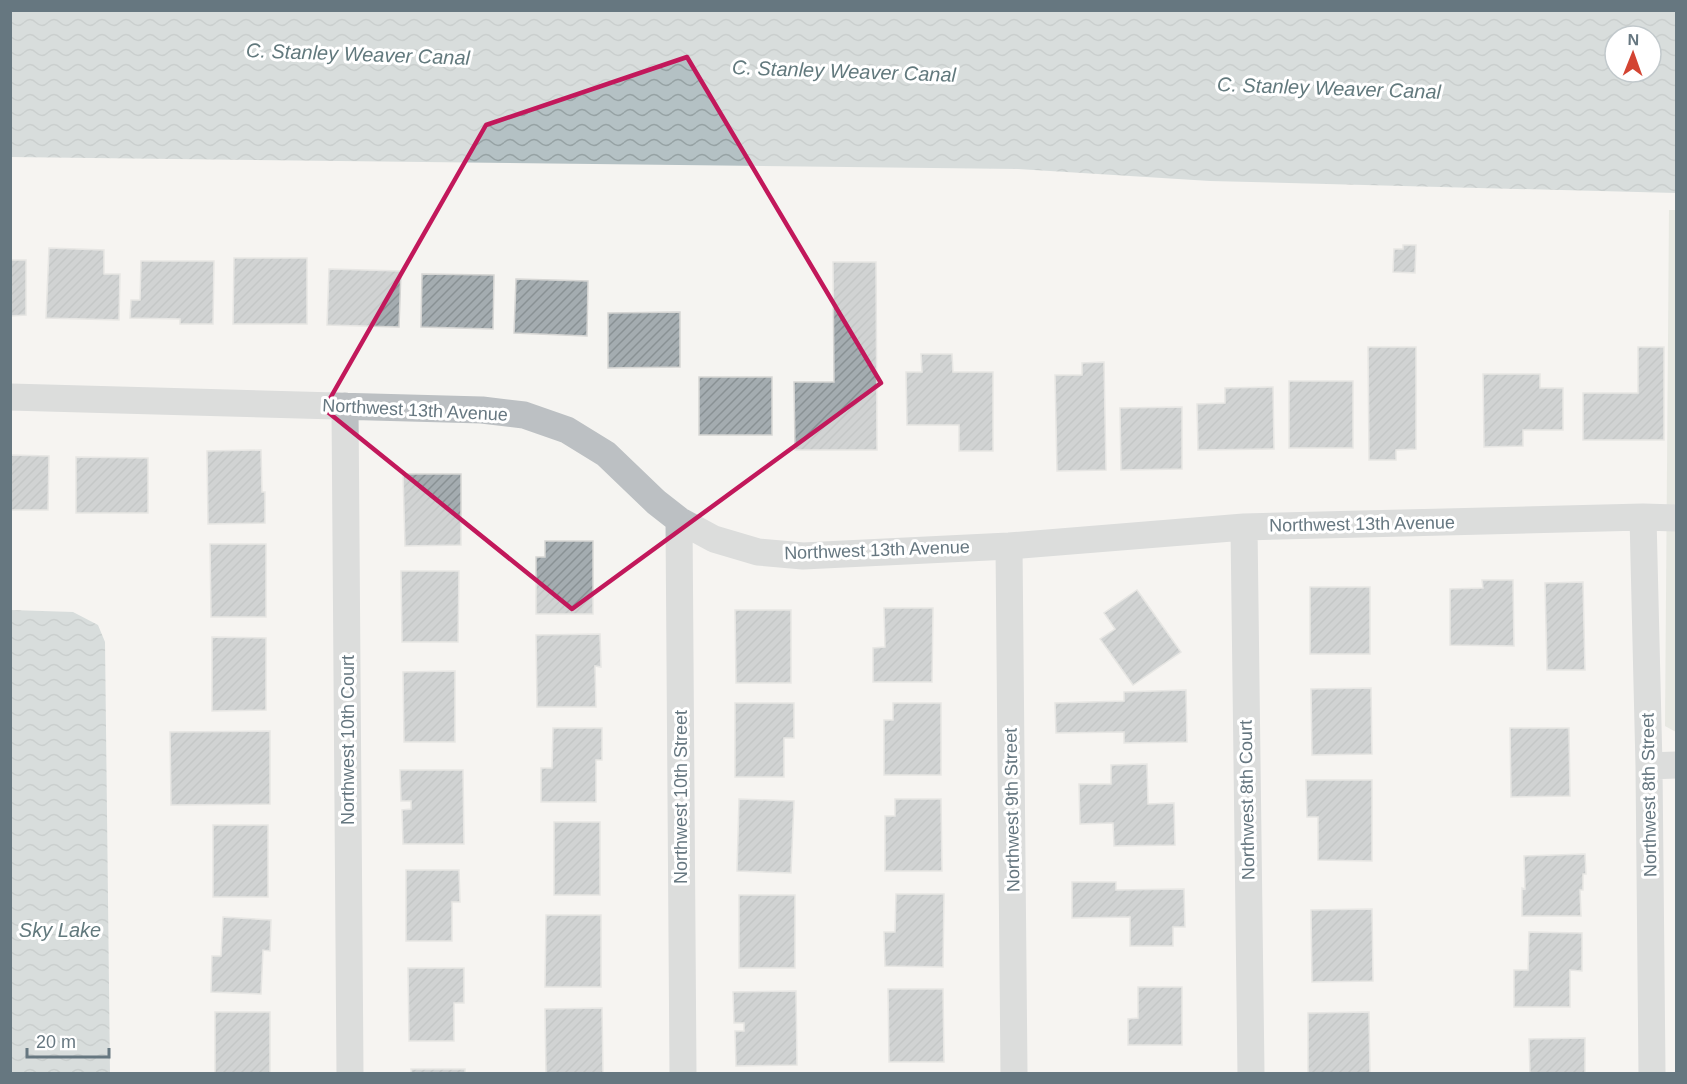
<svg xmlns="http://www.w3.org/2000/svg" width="1687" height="1084" font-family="Arial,sans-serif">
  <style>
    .green { fill: #d5d9d1 }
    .water { fill: url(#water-waves); fill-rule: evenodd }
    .building { fill: url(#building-hatch); stroke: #d6d6d4; stroke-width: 1.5 }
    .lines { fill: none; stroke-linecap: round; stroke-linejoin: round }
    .minor { stroke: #bcc0c3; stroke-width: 27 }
    .marked { fill: none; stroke: #c2185b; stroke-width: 4.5; stroke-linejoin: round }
    .labels { text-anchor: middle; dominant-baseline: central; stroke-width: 6; stroke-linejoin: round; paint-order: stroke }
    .street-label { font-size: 18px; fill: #667780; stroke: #fff }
    .water-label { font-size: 20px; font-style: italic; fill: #62797d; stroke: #fff }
  </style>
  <defs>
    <pattern id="water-waves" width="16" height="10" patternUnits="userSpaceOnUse" patternTransform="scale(1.5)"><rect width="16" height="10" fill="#b4c1c4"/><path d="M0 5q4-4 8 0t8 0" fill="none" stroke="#96a2a4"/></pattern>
    <pattern id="building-hatch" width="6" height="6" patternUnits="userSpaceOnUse" patternTransform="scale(1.5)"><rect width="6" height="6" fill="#a4acb0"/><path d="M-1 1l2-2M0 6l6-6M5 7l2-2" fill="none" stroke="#899194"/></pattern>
  </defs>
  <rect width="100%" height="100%" fill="#f5f4f1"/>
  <path class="green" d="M1669 210H1676V732L1665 726Z"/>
  <path class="water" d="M11 10 1676 11V193L1210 181 1018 169 11 157ZM1615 36H1651V72H1615Z
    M11 610 73 612 98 625 105 642 110 1073H11Z"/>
  <path class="building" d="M1403 245H1416L1415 273 1393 272 1394 249H1403Z
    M49 248 104 250V274H120L119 320 46 318Z
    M234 258H307V324H233Z
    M10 260H26V315L10 316Z
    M141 261H214L213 324H180V319L130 318 131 300H140Z
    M833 262H876L877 450H795L794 382H834Z
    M329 269 401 271 399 327 327 325Z
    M422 274 494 275 493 329 421 327Z
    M516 279 588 281 587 336 514 333Z
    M680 312V367L608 368V313Z
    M1368 347H1416V449L1396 450V460H1369Z
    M1638 347H1664V440H1583V393H1638Z
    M921 354H952L953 372H993V451H959V425H907L906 372H922Z
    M1104 362 1106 470 1057 471 1055 375H1082V363Z
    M1483 374H1540V388H1563V430H1523V446L1484 447Z
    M699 377H772V435H699Z
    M1289 381H1353V448H1289Z
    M1273 387 1274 449 1198 450 1197 404 1225 403V388Z
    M1182 407V469L1121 470 1120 408Z
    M261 450 262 492H265V523L208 524 207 451Z
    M10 455 49 456 48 510H10Z
    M76 457 148 458V513H76Z
    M403 474H461V545L405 546Z
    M545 541H593V614H536V557H545Z
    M210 544H266V617H211Z
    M401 571H459L458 642H402Z
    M1482 580H1513L1514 646 1450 645V589L1483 588Z
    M1583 582 1585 670H1547L1545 583Z
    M1310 587H1370V654H1310Z
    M1137 590 1181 652 1133 685 1100 639 1115 629 1104 613Z
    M884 608H933L932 682H873V648L885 647Z
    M735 610H791V683H736Z
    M600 634 601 667 595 666 596 707H537L536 635Z
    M212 637 266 638V710L212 711Z
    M455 671V742H404L403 672Z
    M1371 688 1372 754 1312 755 1311 689Z
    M1186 690 1187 742 1124 743V732L1056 733 1055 703 1124 701V692Z
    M735 703H794V738H784V777H735Z
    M893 703H941V775H884V720H893Z
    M553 728H602V760H596V802H541V768H552Z
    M1510 728H1569L1570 796 1511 797Z
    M270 731V804L171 805 170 732Z
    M1147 764 1148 804 1174 803 1175 845 1114 846 1113 823 1080 824 1079 784H1111V765Z
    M400 770H463L464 844H403L402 810 411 809V801H401Z
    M1306 780H1372V861L1318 860V817H1307Z
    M739 799 794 801 791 873 737 871Z
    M895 799H941L942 871H885V816H895Z
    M554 822H600V895H554Z
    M213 825H268V897H213Z
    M1585 854 1586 874H1583V890H1580L1581 916H1522V888L1525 889 1524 856Z
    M406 870H459L460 902H452V941H406Z
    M1072 882H1116V890L1184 889 1185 927H1173V946H1130V917L1072 918Z
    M896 894H944L943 967 885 966 884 932H895Z
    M739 895H795V968H739Z
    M1372 909 1373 981 1312 982 1311 910Z
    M546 915H601V987H545Z
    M223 917 271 920 270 951 263 950 261 994 211 992 212 956H221Z
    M1529 932 1582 933V971L1570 970V1007H1514V970H1528Z
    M408 968H464V1003H454V1041H409Z
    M1138 987H1182V1045H1128V1019L1138 1018Z
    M888 989H943L944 1062H889Z
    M796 991 797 1065 736 1066 735 1031H744V1023H734L733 992Z
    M602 1008 603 1074H546L545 1009Z
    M215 1012H270V1074H215Z
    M1369 1012 1370 1074H1308V1013Z
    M1585 1038V1074H1530L1529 1039Z
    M411 1069H465V1074H411Z"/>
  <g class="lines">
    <path class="minor" d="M10 397 482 410 524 415 567 430 606 454 656 502 679 520 714 539 758 552 803 556 1009 546 1244 527 1643 517 1676 518
      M345 406 350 1074
      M1643 517 1649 766 1652 1074
      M679 520 683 1074
      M1244 527 1251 1074
      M1009 546 1014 1074
      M1649 766 1676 765"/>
  </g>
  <path d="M0 0H1687V1084H0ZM687 57 881 383 572 609 324 409 486 125Z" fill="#f5f4f1" fill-opacity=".55" fill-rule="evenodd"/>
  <path class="marked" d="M687 57 881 383 572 609 324 409 486 125Z"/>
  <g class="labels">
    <g class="street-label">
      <text transform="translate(415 410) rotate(3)">Northwest 13th Avenue</text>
      <text transform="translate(1362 524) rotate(-1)">Northwest 13th Avenue</text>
      <text transform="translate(877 550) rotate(-2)">Northwest 13th Avenue</text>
      <text transform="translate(348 740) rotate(-90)">Northwest 10th Court</text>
      <text transform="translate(1649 795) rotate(-91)">Northwest 8th Street</text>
      <text transform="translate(681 797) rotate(-90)">Northwest 10th Street</text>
      <text transform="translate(1247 800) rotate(-91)">Northwest 8th Court</text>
      <text transform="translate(1012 810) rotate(-91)">Northwest 9th Street</text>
    </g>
    <g class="water-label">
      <text transform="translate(358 54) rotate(2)">C. Stanley Weaver Canal</text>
      <text transform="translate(844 71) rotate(2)">C. Stanley Weaver Canal</text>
      <text transform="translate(1329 88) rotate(2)">C. Stanley Weaver Canal</text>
      <text x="60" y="930">Sky Lake</text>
    </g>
  </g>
  <rect width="1687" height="1084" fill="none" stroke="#667780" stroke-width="24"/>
  <g transform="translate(1633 54) rotate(1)"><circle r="28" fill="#ffffff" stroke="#c2c9cc" stroke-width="1.5"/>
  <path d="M0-4.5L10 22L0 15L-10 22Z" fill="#d34432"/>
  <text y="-9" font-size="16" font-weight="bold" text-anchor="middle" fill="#667780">N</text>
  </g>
  <path d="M27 1048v9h82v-9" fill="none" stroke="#667780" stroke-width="3"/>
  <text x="36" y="1048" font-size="18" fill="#667780" stroke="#ffffff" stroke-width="4.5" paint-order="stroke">20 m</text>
</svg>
